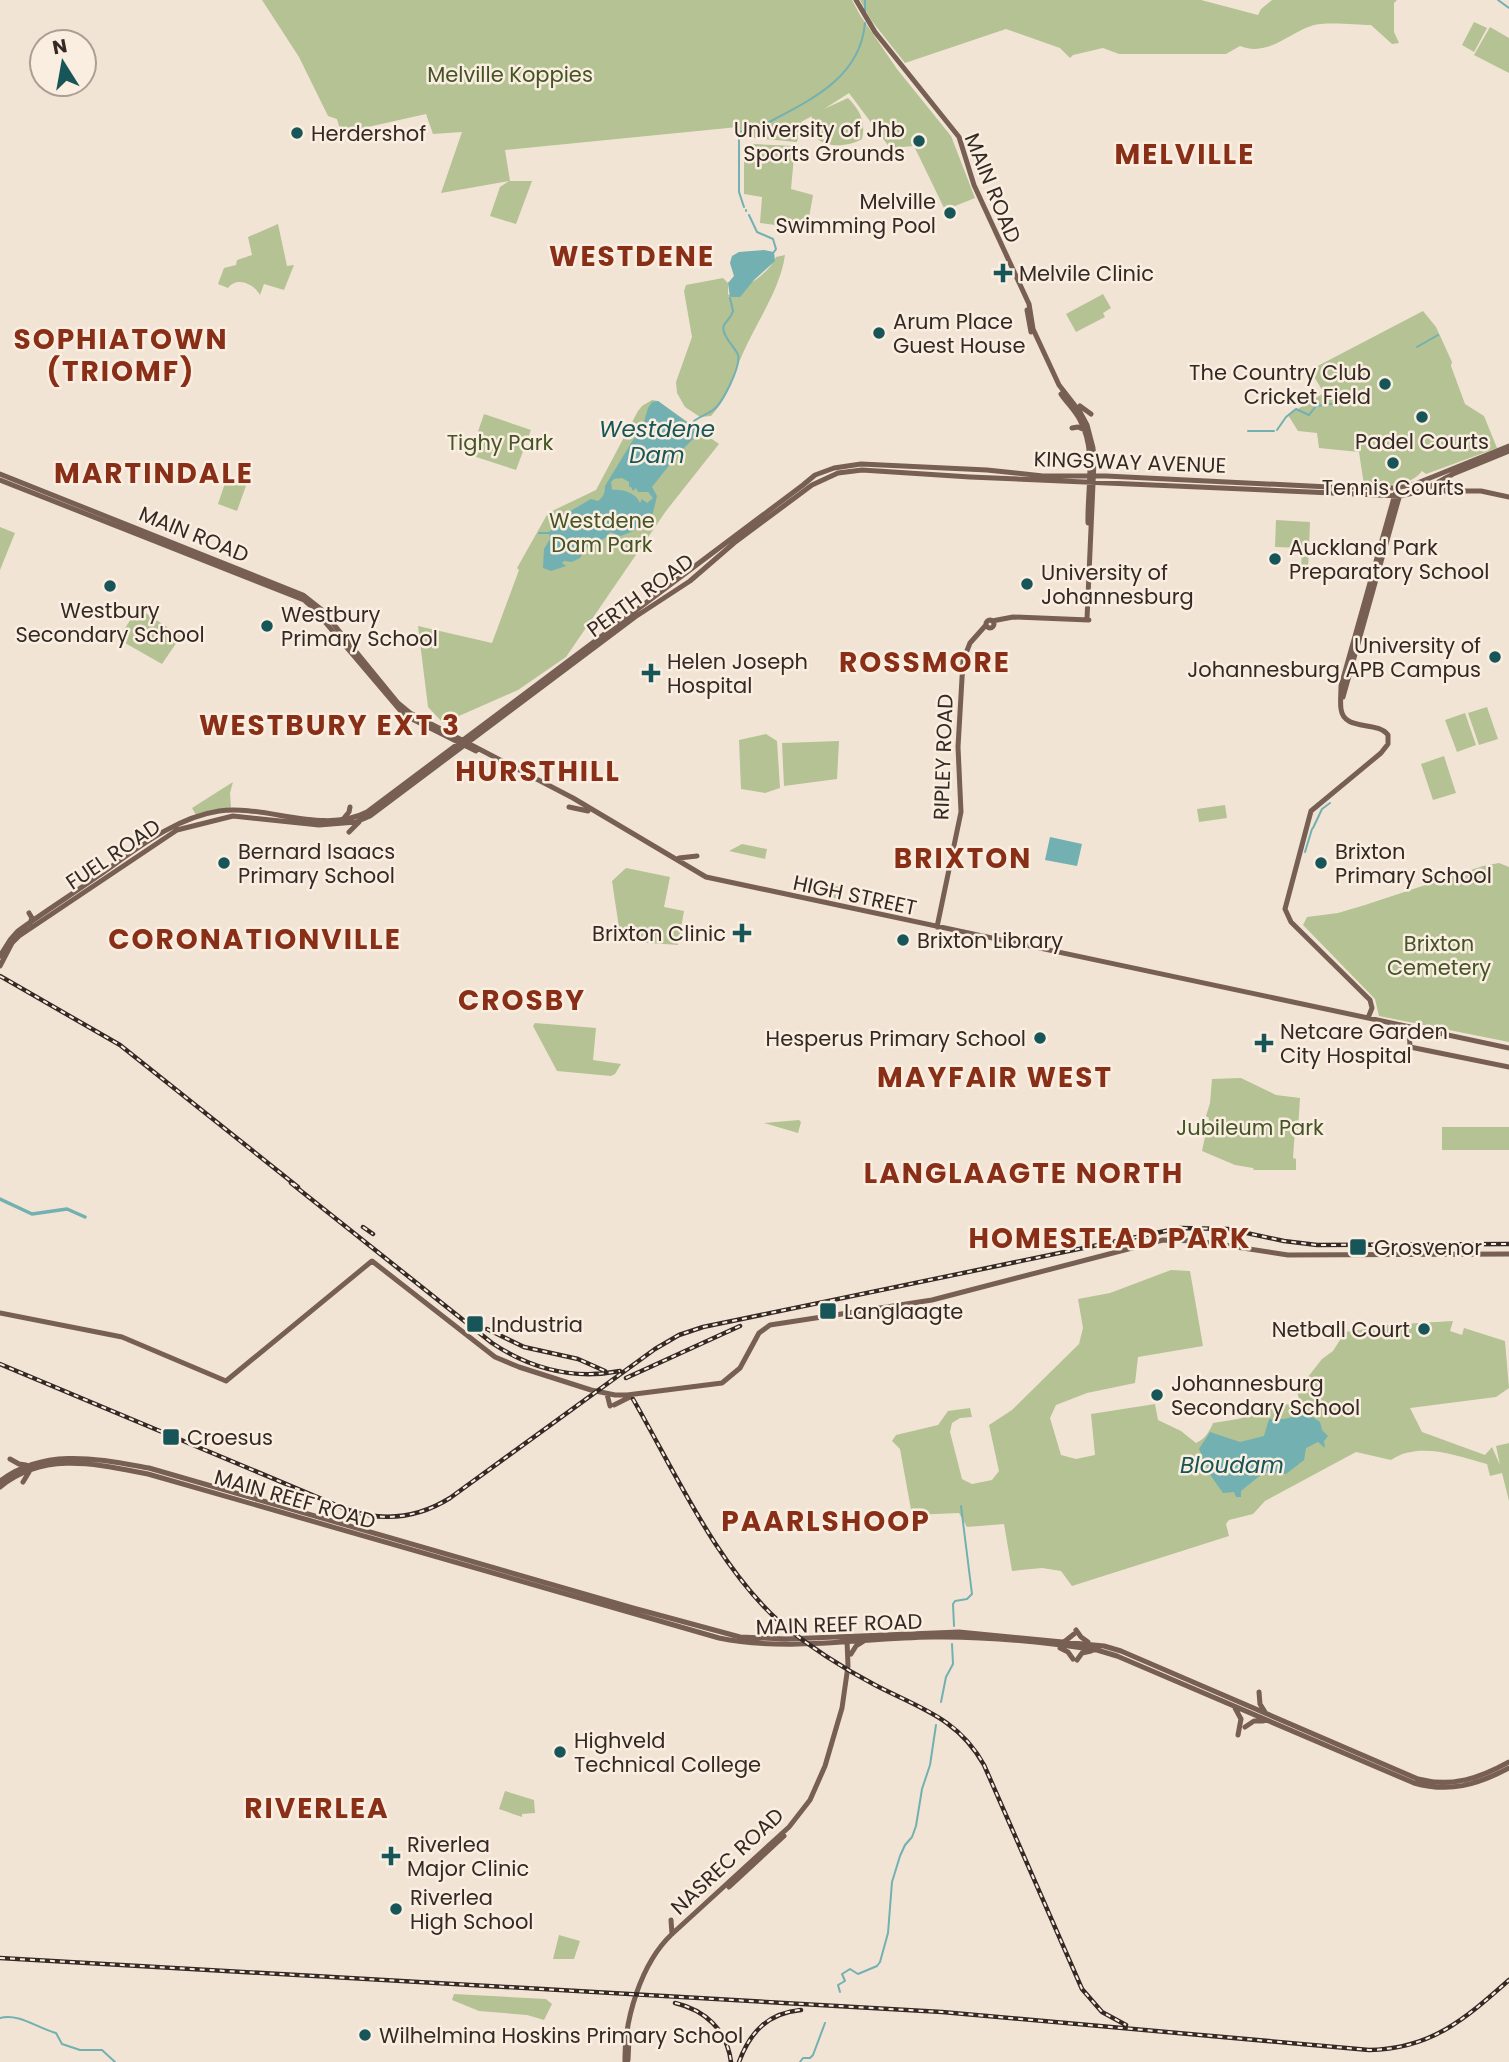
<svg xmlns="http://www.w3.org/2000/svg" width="1509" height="2062" font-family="Poppins,sans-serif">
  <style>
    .green { fill: #b4c294 }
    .water { fill: #72b0b1; fill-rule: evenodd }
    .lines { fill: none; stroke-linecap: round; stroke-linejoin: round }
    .stream { stroke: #72b0b1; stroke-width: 2 }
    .canal { stroke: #72b0b1; stroke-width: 3.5 }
    .major { stroke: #775f53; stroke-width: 5 }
    .rail-casing { stroke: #342924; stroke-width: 4.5 }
    .rail { stroke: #faeee1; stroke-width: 2; stroke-dasharray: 5; stroke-linecap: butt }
    .poi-dot { fill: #175558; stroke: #faeee1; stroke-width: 2.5 }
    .labels { text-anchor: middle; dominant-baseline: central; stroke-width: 5; stroke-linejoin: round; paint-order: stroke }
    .park-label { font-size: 21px; fill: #445426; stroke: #faeee1 }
    .poi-label { font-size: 21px; fill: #342924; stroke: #faeee1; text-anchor: start }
    .street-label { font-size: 21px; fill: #342924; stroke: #faeee1 }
    .water-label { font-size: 23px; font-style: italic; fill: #175558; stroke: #faeee1 }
    .district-label { font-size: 28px; font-weight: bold; letter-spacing: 2px; fill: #892f17; stroke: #faeee1 }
  </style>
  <rect width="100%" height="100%" fill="#f2e4d5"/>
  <path class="green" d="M262 0H852L860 15 897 69 951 136 975 198 945 210 914 146 890 148 849 93 824 109 848 98C860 110 866 122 862 139 841 151 805 147 812 116L801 122 797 142 742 137 738 127 505 150 510 181H532L516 224 490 216 500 187 509 181 441 193 462 132 433 134 426 114 341 133 337 119 328 116 299 57Z
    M860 0H1201L1258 15 1261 9 1272 0H1397L1394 3V32L1399 43 1392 44 1371 25C1356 25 1325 21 1311 26 1287 34 1268 57 1240 46L1226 54H1119L1103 48 1073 55 1070 58 1060 48 1006 29 905 63 871 20Z
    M1474 22 1487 28 1474 52 1462 45Z
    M1490 27 1509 38V73L1474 55Z
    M754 144 795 146 791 189 813 195 807 229 760 223 762 197 744 194V151Z
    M278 224 287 266 294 265 284 290 264 284 260 295C254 284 237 276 228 288L218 284 224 268 236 265 237 260 252 255 248 237Z
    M785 255C780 290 757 321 743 353 733 375 728 398 711 416L700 417 685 407 677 393 676 382 692 337 684 291 686 285 723 278 728 283V295C746 287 768 275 776 257Z
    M1103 294 1111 308 1103 313 1105 317 1076 332 1066 314Z
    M1423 311 1436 327 1452 362 1451 366 1465 404 1484 416 1497 448 1426 474 1422 471C1409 488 1384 485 1364 485L1359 452 1319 448 1317 433 1298 431 1288 415 1324 393 1310 370Z
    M652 400 658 401 719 444 666 511 566 657 518 690 443 723 428 707 418 626 492 643 519 570 517 568 548 513 596 490 638 411 642 406Z
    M484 414 531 430 516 470 470 455Z
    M227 477 247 483 237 511 218 504Z
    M1276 520 1310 522 1308 571H1301L1302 548 1275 547Z
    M0 527 15 533 0 570Z
    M138 608 181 636 162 664 118 639Z
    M1487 707 1498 739 1479 745 1468 713Z
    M1465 713 1476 745 1457 752 1445 720Z
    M766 734 777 741 780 788 765 793 741 789 739 740Z
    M839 741 837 779 784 786 782 743Z
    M1444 756 1456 793 1433 800 1421 764Z
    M233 782 230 793 231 808 196 815 192 808Z
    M1225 805 1227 818 1199 822 1197 809Z
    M742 844 767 849 765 859 729 851Z
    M1499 863 1509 867V1042L1379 1016 1375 999 1303 925 1307 917 1338 913 1365 905 1483 866Z
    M626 868 670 877 664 907 684 911 678 945 621 941 612 881Z
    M806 879 840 887 838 899 803 891Z
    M535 1023 596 1028 593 1060 621 1064 615 1074 611 1076 557 1071 533 1026Z
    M1241 1078 1276 1095 1300 1098 1298 1129H1295L1293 1158 1296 1159V1170H1254L1253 1168 1235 1165 1202 1151 1209 1118 1206 1116 1210 1103 1212 1079Z
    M799 1120 801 1122 798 1133 764 1123Z
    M1442 1127H1509V1150H1442Z
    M1171 1270 1190 1271 1203 1346 1138 1357 1135 1383 1087 1393 1056 1405 1050 1418 1061 1455 1076 1459 1095 1455 1091 1414 1155 1404 1158 1420 1181 1431 1196 1443C1204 1440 1210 1431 1213 1423L1238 1419 1295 1402 1299 1399 1297 1391 1322 1359 1333 1351 1345 1332 1373 1328 1376 1334 1385 1325 1453 1321 1450 1331 1462 1335 1464 1328 1505 1341 1509 1388 1496 1397 1410 1408 1422 1432 1485 1455 1492 1447 1500 1465 1496 1446 1509 1443V1501L1502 1473 1490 1476 1487 1464C1457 1456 1419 1441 1391 1460L1356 1452 1265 1501 1253 1514 1229 1520 1226 1524 1229 1536 1072 1586 1061 1571 1042 1568 1012 1571 1004 1524 967 1527 959 1513 912 1515 900 1449 892 1441 896 1435 938 1425 948 1411 970 1408 972 1417 960 1418 952 1423 950 1432 962 1479 972 1484 992 1480 999 1471 989 1425 1012 1410 1079 1344 1083 1328 1078 1299 1110 1293Z
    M505 1791 534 1800 535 1813 522 1814V1817L499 1809Z
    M559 1935 580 1941 574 1959H553Z
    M454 1994 546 1999 552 2004 544 2020 527 2015 479 2011 452 2000Z"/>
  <path class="water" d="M764 250 774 252 775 261 754 280 740 297H730L728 283 734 276 730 263 732 256 739 252Z
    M658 401 700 432 678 454 652 487 657 496 652 517 648 520 645 519 633 531 621 536 610 532 607 537 586 548 580 558 572 562 564 561 562 563 566 566 551 571 543 568 544 549 550 539 549 532 567 513 591 499 598 501C604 497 605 492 605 486L644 422 648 408 652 402ZM614 479 622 478 629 482V487H631L633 491 636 488 638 492H648L653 498 647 503 642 499 640 503C636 493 623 489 612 490L611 482Z
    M1050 837 1082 844 1077 866 1045 860Z
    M1308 1414 1320 1422 1322 1430 1328 1436 1324 1441 1325 1448 1318 1442 1306 1448 1304 1460 1286 1474 1263 1473 1241 1491V1497H1236L1234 1492 1223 1493 1211 1476 1199 1449 1210 1432 1240 1442 1264 1436 1269 1419H1284Z"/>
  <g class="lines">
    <path class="stream" d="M865 0V12
      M1498 0 1509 8
      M744 207 739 192V133L746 129 758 128C803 103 860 82 865 23
      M746 210V211
      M749 215 757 232 773 239 776 249 774 252
      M1417 347 1438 335
      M694 421C700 416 708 414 713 410 723 403 741 366 738 355 735 347 720 334 724 325 727 320 731 318 733 311L730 298
      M1277 430 1286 417 1296 409 1309 415 1316 406 1338 403
      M1248 431H1274
      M539 533H549
      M1313 828 1322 809 1330 803
      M1305 852 1312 829
      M954 1626 953 1604 955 1601 967 1599 972 1594 961 1506
      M941 1702 946 1677 953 1664 952 1644
      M840 1992 838 1985 845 1981 842 1974 850 1969 858 1974 877 1966 880 1962 888 1933 892 1882 900 1856 905 1845 912 1837 916 1826 922 1789 930 1765 936 1725
      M0 2018C19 2013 37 2028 56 2033L62 2044 80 2050H102L115 2062
      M800 2062 803 2058H810L813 2055 825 2023"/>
    <path class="canal" d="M0 1199 32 1214 67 1209 85 1217"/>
    <path class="major" d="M856 0 875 32 959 137 974 185 1029 304 1033 329 1059 385 1080 412 1087 425 1093 448 1094 461 1087 619
      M1027 310 1031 332
      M1061 394C1067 403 1075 410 1080 420 1097 451 1087 489 1088 523
      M1080 406 1091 414
      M1072 428 1078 427 1085 430
      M0 474 303 595 322 610 398 703 410 713 573 798 706 877 1509 1048
      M1445 478 1448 487 1454 491H1481L1509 497
      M0 480 304 600 314 609 404 715 476 751
      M1435 485 1449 493 1457 494
      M986 624a4 4 0 1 1 8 0a4 4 0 1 1-8 0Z
      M992 621 1013 617 1089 620
      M1343 697 1400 494
      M569 807 588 811
      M344 818 349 812 350 807
      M349 832 359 822
      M679 858 697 856
      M29 913 32 918 30 923
      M937 927 961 812 958 747 963 661 970 643 986 625
      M0 956 10 940 18 931C44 912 71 895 98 876 134 851 173 818 219 811 264 804 323 835 367 812L803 485 815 475 834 468 861 464 987 470 1043 476H1106L1329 487 1395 488 1415 484 1509 446
      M0 966 12 943 19 936 177 830 233 816 319 825 356 822 370 816 635 617 690 581 734 543 812 485 838 473 862 470 970 477 1400 496 1422 491 1453 474 1509 451
      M1368 1018 1372 1008 1370 1000 1291 922 1285 909 1311 811 1381 753 1388 744V735C1377 720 1344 732 1341 709 1340 702 1341 694 1341 686L1395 494
      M1409 1027 1410 1047 1509 1067
      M0 1313 122 1337 226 1381 372 1261 495 1357 519 1367 591 1390 615 1395H627L722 1383 740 1368 759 1333 770 1325 932 1300 1163 1240 1197 1241 1288 1255 1509 1254
      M607 1394 610 1406
      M614 1405 630 1397
      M10 1459 19 1464 26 1465
      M0 1481C45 1447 98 1459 149 1468L633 1608 740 1637 786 1639 959 1632 1104 1646 1121 1651 1418 1779C1452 1788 1480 1778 1509 1762
      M23 1482 29 1472
      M0 1487C44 1451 96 1464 148 1474L719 1638C789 1652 861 1638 932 1637 987 1636 1044 1642 1097 1650L1117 1656 1414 1783C1449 1793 1477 1785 1509 1768
      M248 1495 255 1493 260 1488
      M1076 1630 1081 1637 1088 1642
      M1064 1642 1074 1634
      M1060 1648 1068 1652 1073 1659
      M851 1654 856 1646 864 1641
      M1077 1660 1082 1653 1091 1651
      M1259 1692 1260 1704 1265 1712
      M1235 1708 1241 1719 1238 1735
      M1245 1727 1254 1721H1263
      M729 1887 784 1836
      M671 1920 672 1934
      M628 2060 629 2038
      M625 2062C624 2020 641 1963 672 1934L789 1827 810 1800 825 1766 842 1708 848 1666 847 1640"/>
    <g class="rail-casing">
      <path id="rail" d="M0 976 120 1045 298 1187
        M291 1183 492 1343C531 1369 574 1380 620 1371
        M363 1227 373 1234
        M487 1329 524 1347 578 1359 605 1371
        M0 1364 348 1510C384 1522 418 1518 450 1498L655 1349 679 1335 703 1327 1180 1228 1228 1229 1284 1241 1317 1245 1509 1244
        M626 1378 740 1326
        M633 1399C675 1472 718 1568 782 1624 810 1647 843 1668 875 1685 919 1708 958 1718 984 1765L1082 1989 1102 2012 1126 2025
        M0 1958 942 2012 1369 2050C1431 2049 1465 2019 1509 1980
        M675 2003C705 2010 727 2030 731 2062
        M739 2062C750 2032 768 2013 801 2010"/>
    </g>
    <use href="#rail" class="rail"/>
  </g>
  <g class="poi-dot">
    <circle cx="297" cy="133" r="7"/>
    <circle cx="919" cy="141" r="7"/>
    <circle cx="950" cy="213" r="7"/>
    <path d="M999.5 262.5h7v7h7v7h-7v7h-7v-7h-7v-7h7z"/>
    <circle cx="879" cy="333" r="7"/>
    <circle cx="1385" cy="384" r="7"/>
    <circle cx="1422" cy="417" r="7"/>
    <circle cx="1393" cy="463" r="7"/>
    <circle cx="1275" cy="559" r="7"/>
    <circle cx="1027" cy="584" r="7"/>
    <circle cx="110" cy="586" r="7"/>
    <circle cx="267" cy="626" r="7"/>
    <circle cx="1495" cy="657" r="7"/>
    <path d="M647.5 662.5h7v7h7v7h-7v7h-7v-7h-7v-7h7z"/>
    <circle cx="224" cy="863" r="7"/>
    <circle cx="1321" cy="863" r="7"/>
    <path d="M738.5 922.5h7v7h7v7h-7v7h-7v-7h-7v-7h7z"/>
    <circle cx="903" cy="940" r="7"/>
    <circle cx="1040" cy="1038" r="7"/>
    <path d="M1260.5 1032.5h7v7h7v7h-7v7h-7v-7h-7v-7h7z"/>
    <rect x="1349" y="1238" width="18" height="18" rx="3.5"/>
    <rect x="819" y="1302" width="18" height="18" rx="3.5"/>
    <rect x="466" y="1315" width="18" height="18" rx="3.5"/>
    <circle cx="1424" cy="1329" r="7"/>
    <circle cx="1157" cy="1395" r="7"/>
    <rect x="162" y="1428" width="18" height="18" rx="3.5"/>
    <circle cx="560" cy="1752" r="7"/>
    <path d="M387.5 1845.5h7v7h7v7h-7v7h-7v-7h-7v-7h7z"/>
    <circle cx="396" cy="1909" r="7"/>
    <circle cx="365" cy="2035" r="7"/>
  </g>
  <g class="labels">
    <g class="park-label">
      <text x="510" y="74">Melville Koppies</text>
      <text x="500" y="442">Tighy Park</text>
      <text x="602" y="520">Westdene<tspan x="602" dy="24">Dam Park</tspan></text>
      <text x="1439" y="943">Brixton<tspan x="1439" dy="24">Cemetery</tspan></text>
      <text x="1250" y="1127">Jubileum Park</text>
    </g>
    <g class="poi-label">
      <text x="905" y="129" text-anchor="end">University of Jhb<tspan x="905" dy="24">Sports Grounds</tspan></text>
      <text x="311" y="133">Herdershof</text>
      <text x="936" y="201" text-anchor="end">Melville<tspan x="936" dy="24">Swimming Pool</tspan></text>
      <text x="1019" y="273">Melvile Clinic</text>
      <text x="893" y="321">Arum Place<tspan x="893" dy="24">Guest House</tspan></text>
      <text x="1371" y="372" text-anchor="end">The Country Club<tspan x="1371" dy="24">Cricket Field</tspan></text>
      <text x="1422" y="441" text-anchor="middle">Padel Courts</text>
      <text x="1393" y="487" text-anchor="middle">Tennis Courts</text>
      <text x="1289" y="547">Auckland Park<tspan x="1289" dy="24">Preparatory School</tspan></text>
      <text x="1041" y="572">University of<tspan x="1041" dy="24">Johannesburg</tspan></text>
      <text x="110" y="610" text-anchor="middle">Westbury<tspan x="110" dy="24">Secondary School</tspan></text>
      <text x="281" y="614">Westbury<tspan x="281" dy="24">Primary School</tspan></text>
      <text x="1481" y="645" text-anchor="end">University of<tspan x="1481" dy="24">Johannesburg APB Campus</tspan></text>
      <text x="667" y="661">Helen Joseph<tspan x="667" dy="24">Hospital</tspan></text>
      <text x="238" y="851">Bernard Isaacs<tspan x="238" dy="24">Primary School</tspan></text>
      <text x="1335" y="851">Brixton<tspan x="1335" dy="24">Primary School</tspan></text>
      <text x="726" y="933" text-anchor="end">Brixton Clinic</text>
      <text x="917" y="940">Brixton Library</text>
      <text x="1280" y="1031">Netcare Garden<tspan x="1280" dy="24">City Hospital</tspan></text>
      <text x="1026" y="1038" text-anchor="end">Hesperus Primary School</text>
      <text x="1374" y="1247">Grosvenor</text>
      <text x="844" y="1311">Langlaagte</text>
      <text x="491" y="1324">Industria</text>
      <text x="1410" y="1329" text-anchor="end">Netball Court</text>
      <text x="1171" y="1383">Johannesburg<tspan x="1171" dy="24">Secondary School</tspan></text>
      <text x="187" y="1437">Croesus</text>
      <text x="574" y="1740">Highveld<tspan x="574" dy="24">Technical College</tspan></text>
      <text x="407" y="1844">Riverlea<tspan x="407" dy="24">Major Clinic</tspan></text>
      <text x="410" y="1897">Riverlea<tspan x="410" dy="24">High School</tspan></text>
      <text x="379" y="2035">Wilhelmina Hoskins Primary School</text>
    </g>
    <g class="street-label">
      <text transform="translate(993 188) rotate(68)">MAIN ROAD</text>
      <text transform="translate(1130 462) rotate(2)">KINGSWAY AVENUE</text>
      <text transform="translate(194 534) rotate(22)">MAIN ROAD</text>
      <text transform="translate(640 595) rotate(-36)">PERTH ROAD</text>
      <text transform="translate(943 757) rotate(-88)">RIPLEY ROAD</text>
      <text transform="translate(113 854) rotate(-34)">FUEL ROAD</text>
      <text transform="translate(855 895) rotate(12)">HIGH STREET</text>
      <text transform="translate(295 1499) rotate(16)">MAIN REEF ROAD</text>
      <text transform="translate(839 1624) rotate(-2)">MAIN REEF ROAD</text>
      <text transform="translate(727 1861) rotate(-43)">NASREC ROAD</text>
    </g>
    <g class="water-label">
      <text x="657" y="429">Westdene<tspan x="657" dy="26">Dam</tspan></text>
      <text x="1232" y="1465">Bloudam</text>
    </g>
    <g class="district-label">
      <text x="1185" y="154">MELVILLE</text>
      <text x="632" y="256">WESTDENE</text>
      <text x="121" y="339">SOPHIATOWN<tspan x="121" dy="32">(TRIOMF)</tspan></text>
      <text x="154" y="473">MARTINDALE</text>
      <text x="925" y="662">ROSSMORE</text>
      <text x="330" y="725">WESTBURY EXT 3</text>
      <text x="538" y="771">HURSTHILL</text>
      <text x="963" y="858">BRIXTON</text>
      <text x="255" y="939">CORONATIONVILLE</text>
      <text x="522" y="1000">CROSBY</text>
      <text x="995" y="1077">MAYFAIR WEST</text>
      <text x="1024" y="1173">LANGLAAGTE NORTH</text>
      <text x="1110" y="1238">HOMESTEAD PARK</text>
      <text x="826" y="1521">PAARLSHOOP</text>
      <text x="317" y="1808">RIVERLEA</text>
    </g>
  </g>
  <g transform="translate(63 63) rotate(349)"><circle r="33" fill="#faeee1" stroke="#ab9f95" stroke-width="2"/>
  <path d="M0-5L12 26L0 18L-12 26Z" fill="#175558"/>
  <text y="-10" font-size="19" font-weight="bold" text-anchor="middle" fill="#342924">N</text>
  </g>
</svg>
